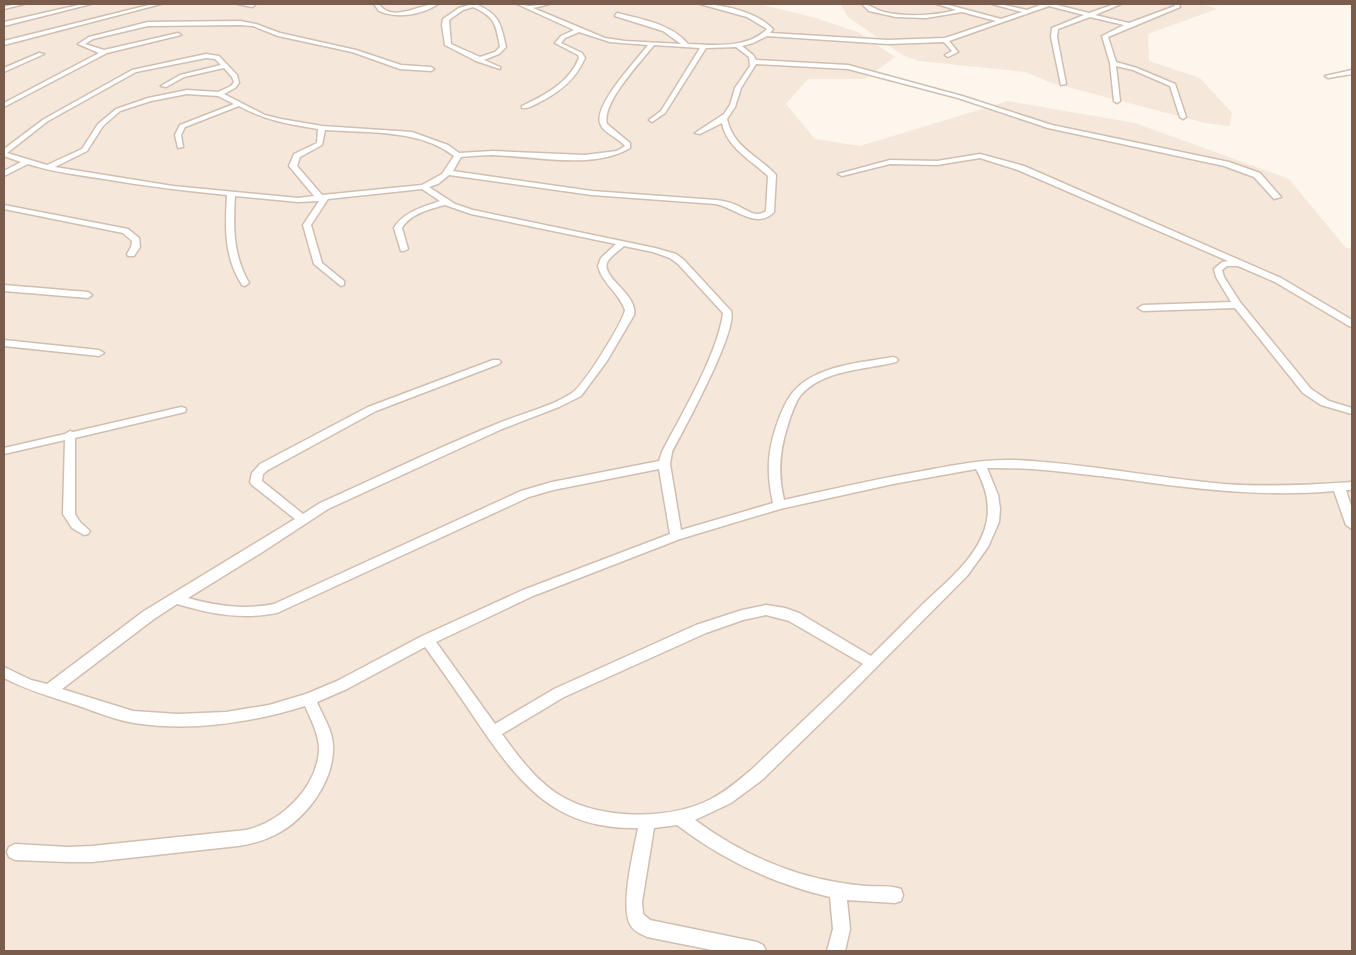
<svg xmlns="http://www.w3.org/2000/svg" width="1356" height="955" font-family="'PT Sans Narrow',sans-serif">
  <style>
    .residential { fill: #f5e8da }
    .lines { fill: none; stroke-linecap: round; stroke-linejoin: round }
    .minor-casing { stroke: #d1beb0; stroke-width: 3 }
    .minor { fill: #fff; fill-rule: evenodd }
  </style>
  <rect width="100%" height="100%" fill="#fdf6ec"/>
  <path class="residential" d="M4 4H760L816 18 860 33 895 57 865 79H808L786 104 815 139 860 146 1008 101 1135 123 1289 179 1346 248H1352V951H4Z
    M840 4H1202L1217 9 1148 34 1149 61 1200 78 1232 113 1230 126 1205 123 1052 83 1025 72 919 61 904 56 848 17Z"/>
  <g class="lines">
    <g class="minor-casing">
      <path id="minor" d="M16 4H24L4 9V7Z
        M83 4H91L4 26V22Z
        M153 4H161L4 45V41Z
        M238 4H253L255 5 252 7Z
        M374 4H379C393 24 420 3 438 4 422 15 396 19 379 11Z
        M472 4H478V5C500 15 501 25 506 47L499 54 484 60 500 67V69L476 61 445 45 442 25 443 19 459 8ZM473 7C495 17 496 24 500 47L495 52 480 57 451 44 449 20 463 10Z
        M517 4 529 6 550 4 533 8 605 38 625 41 681 44 663 31 615 16 617 13C641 19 672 24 688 44 713 45 748 49 767 29L747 17 700 4C722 4 757 12 773 29L770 33 888 40 945 38 996 21 962 12 926 18 896 17 869 11 862 4C869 4 876 10 884 12 906 17 934 16 956 10L937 4H945L1001 19 1022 12 992 4H999L1027 10 1043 4H1053L1089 13 1115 4H1121L1095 15 1129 23 1175 6 1174 4H1179L1180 7 1108 37 1116 62 1137 68 1175 84 1186 117 1183 119 1180 117 1170 86 1133 70 1116 66 1120 101 1117 103 1114 101 1110 63 1102 36 1124 25 1090 17 1058 29 1057 37 1066 84 1061 85 1051 37 1052 28 1084 15 1049 6 949 41 958 52 948 57 945 55 952 51 944 42 888 44 767 36 753 43 742 46 753 55 756 60 848 65 962 96 1052 125 1229 162 1260 173 1281 197 1274 199 1254 177 1224 166 1048 128 958 98 848 69 756 64 741 88 735 107 727 119C734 149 757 154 776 175L774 212C757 230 735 208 716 204L592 195 449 175 438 184 429 187 455 204 473 210 655 248 676 254 684 260 731 311C738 331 684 429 672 452L670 464 681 530 773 503C767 476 767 453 776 427 780 415 785 402 793 392 816 365 860 363 893 357L896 358 898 360 896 362C865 370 823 369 800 396 794 405 790 418 787 428 779 453 778 475 784 500 828 490 872 480 917 472 949 466 981 459 1014 460 1084 463 1154 478 1224 484 1267 487 1309 485 1352 482V490H1346L1352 509V529L1346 525 1334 491C1269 497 1203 490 1138 481 1088 475 1038 467 987 468L998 495 1000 509 999 522 988 547 967 576 841 703 762 780 731 803 695 820C737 851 785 873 836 882 846 884 856 885 866 886 878 887 890 885 901 889L903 895 901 901 895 903 847 900 850 929 845 951H827L833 929 830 897C774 884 723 860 677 825L654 828 642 902 643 914 650 920 757 942 763 945 766 951H717L647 937C641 934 634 931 631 926 619 909 634 850 638 828 557 830 521 786 480 726 462 699 444 673 425 647L347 689 317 702C323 717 334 732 333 749 333 783 305 820 275 835 263 841 250 844 238 846L92 862H68L15 860 9 857 7 852 9 847 15 844 68 847 92 846 246 830C282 822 317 787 319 750 319 734 311 720 305 706 250 723 192 732 134 723 115 720 94 711 76 705 51 697 27 690 4 678V667L31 680 47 684 144 611 295 519 252 485 250 482 252 473 260 464 368 407 493 360H499L501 362 499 364 376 411 268 470 263 474 262 481 303 514 320 503C378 477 435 449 494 425 519 414 549 408 572 393 584 385 622 324 625 310 619 293 602 283 598 266L601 258 616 244 471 214 445 205C430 209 410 214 402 228L408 249 404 251H401L394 228C403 212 423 207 440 201L422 189 328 199 311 225 322 263 344 281V285L341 286 314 264 303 225 319 201 298 202 235 196C233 228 233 255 249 283L245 286 242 285C224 257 225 228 227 195 186 191 145 186 104 179 78 175 52 172 28 164L4 176V171L21 162 4 156V149L44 119 132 70 206 54 219 56 237 75 239 83 235 88 224 94 265 115 281 119 322 126 412 132 448 145 459 153 493 151 585 155 617 151 625 146C619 138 603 133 600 123 594 104 637 60 648 45L610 42 579 32 565 38 561 43 582 53 585 58C576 79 560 92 540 102 534 105 528 109 522 108V106C545 95 569 83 579 58L578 55 555 43 561 36 574 30ZM654 45 700 48 661 111 649 120 652 122 665 113 706 48 736 47 749 57 750 66 735 88 730 105 724 114 695 133 700 134 722 123C727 148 751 160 768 176L766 211C756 219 746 209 736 205 730 202 723 201 716 200L592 191 453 171 461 157C471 156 482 155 492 155 533 156 594 170 630 148V143L607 124C601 103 641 62 654 45ZM206 58 215 59 221 65 180 75 161 86 166 87 184 77 224 68 232 77 234 82 231 86 218 92 187 90 148 98 116 109 98 124 82 149 47 165 7 153 48 121 136 72ZM187 94 218 96 234 104 180 125 175 135 178 148 183 147 181 135 185 127 239 106C267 121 288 124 318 129L317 143 294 154 289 166 314 196 298 198 173 186 55 167 87 151 103 126 120 111 151 101ZM325 130C368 133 419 129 454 156L442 174 422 185 322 195 297 166 300 157 322 145ZM624 246 653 252 670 258 678 264 723 313C718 354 681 415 662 452L659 461 552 482 521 491 274 604C244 610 217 606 188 598L264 551 328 509 502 429 559 407 581 396 607 361 634 315C638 294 602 279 607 263 609 257 619 251 624 246ZM659 469 670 534 523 590 422 636 337 681 306 694 269 705 226 712 178 714 133 711 62 689 154 619 177 604C211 614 242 620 277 613L529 497 553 490ZM976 469C985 485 990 502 987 520 981 555 947 581 923 604 906 621 889 638 871 656L799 613 785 608 766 605 742 610 696 625 554 689 495 724 436 642 533 596 680 539 780 509 893 484ZM766 615 789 621 863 664 751 770C738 781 725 792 711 799 669 821 596 820 556 793 534 778 517 755 502 734L564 697 706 633 743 620Z
        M240 21 256 24 280 33 356 50 401 65 431 67 434 69 431 71 400 69 352 52 278 36 253 26 240 25 148 26 93 39 85 44 104 50 178 33 181 35 107 53 4 107V103L99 53 78 44 89 37 148 22Z
        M39 53 44 54 4 72V68Z
        M1352 70V74L1328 78 1325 76Z
        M980 154 1024 166 1281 278 1352 320V327L1349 326 1275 282 1238 266H1227L1222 270 1224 277 1240 302 1311 389 1329 401 1352 408V414L1321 405 1303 393 1235 308 1143 311 1138 308 1143 305 1231 302 1216 277 1214 269 1222 262 1228 261 1018 170 980 158 937 165 890 164 842 176 838 174 890 160 937 161Z
        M4 205 128 229 139 238 140 247 134 256H128L127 254 131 247 132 241 123 233 4 209Z
        M4 285 88 292 92 295 88 298 4 291Z
        M4 340 99 350 104 353 99 356 4 346Z
        M181 407 185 408 186 410 185 412 75 438V514L80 522 90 531 88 534 84 535 72 528 63 514 65 440 4 454V448L65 434 70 431 73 432Z"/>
    </g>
    <use href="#minor" class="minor"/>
  </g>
  <rect width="1356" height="955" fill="none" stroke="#7a5c4d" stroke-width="10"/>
</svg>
